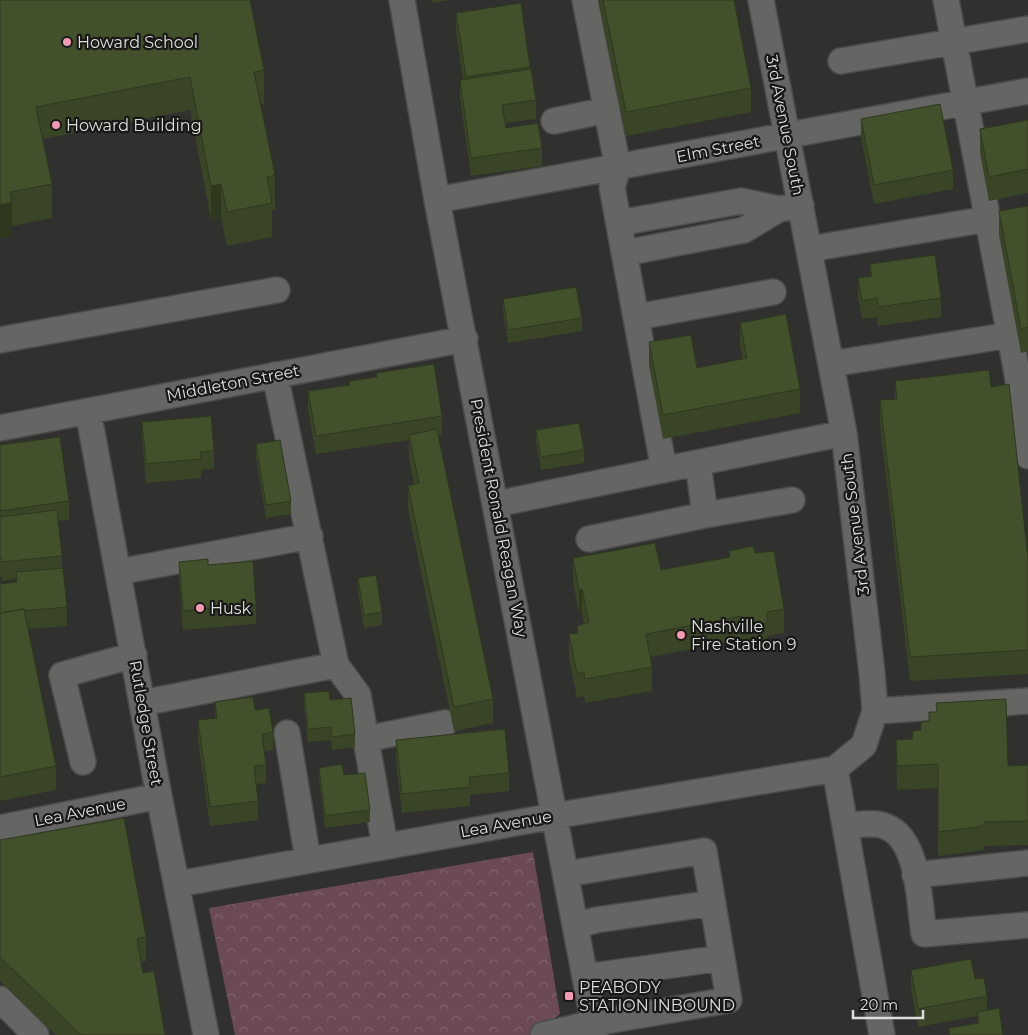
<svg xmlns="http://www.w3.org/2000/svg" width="1028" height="1035" font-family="Montserrat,sans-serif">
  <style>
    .park { fill: url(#park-crowns) }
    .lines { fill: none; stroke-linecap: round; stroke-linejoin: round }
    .minor-casing { stroke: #4b4c4a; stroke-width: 28 }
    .minor { stroke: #656663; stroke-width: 25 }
    .wall { fill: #394526 }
    .shaded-wall { fill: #2e381f }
    .building { fill: #42502c; stroke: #2e381f }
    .poi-dot { fill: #f19ab2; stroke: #181917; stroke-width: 2 }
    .labels { text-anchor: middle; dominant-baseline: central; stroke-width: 4.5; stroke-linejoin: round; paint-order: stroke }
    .poi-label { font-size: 16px; fill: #dededd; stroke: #181917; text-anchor: start }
    .street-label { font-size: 16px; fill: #dededd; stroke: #181917 }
  </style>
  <defs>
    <pattern id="park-crowns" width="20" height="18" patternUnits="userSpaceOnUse" patternTransform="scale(1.25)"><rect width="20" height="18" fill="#6b4a53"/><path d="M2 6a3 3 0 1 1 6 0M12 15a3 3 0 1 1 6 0" fill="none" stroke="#80646b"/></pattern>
  </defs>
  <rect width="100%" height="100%" fill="#30312e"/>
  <path class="park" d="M533 852 560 1014 529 1035H235L209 908Z"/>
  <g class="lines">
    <g class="minor-casing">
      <path id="minor" d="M402 0 437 200 596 1035
        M585 0 618 168 612 187 664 470
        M761 0 844 433 872 673 875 711 864 745 835 769 882 1035
        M946 0 1017 373 1028 456
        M841 61 1028 29
        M554 121 607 110
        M437 200 1028 91
        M619 223 741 201 779 209
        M809 249 988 219
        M625 253 744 230 779 209 801 205
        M637 317 773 292
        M0 340 277 290
        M831 364 1010 335
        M275 375 336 665 358 695 385 846
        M88 411 159 796 206 1035
        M0 428 465 339
        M496 504 844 433
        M705 515 792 500
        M589 539 705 515 698 463
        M118 572 310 536
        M142 703 336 665
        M875 711 1028 701
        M287 733 308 860
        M366 739 445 723
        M83 762 62 675 134 655
        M845 826C859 825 874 821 887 827 920 841 919 904 924 934L1028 925
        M0 828 159 796
        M915 875 1028 863
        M178 884 554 816 835 769
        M575 926 596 920 713 903
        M585 977 722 958
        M0 999 36 1035
        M543 1035 594 1023 729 1000 704 851 566 874"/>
    </g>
    <use href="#minor" class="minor"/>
  </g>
  <path class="wall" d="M0 0 264 70V104H260L275 175V209L272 210V237L227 246 221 218 211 220 190 110 43 139 52 184V218L12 226V236L0 238Z
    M431 0H449L432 3Z
    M598 0H734L751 88V112L626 136Z
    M456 13 530 67 536 100V119L505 123 506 128 542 148V166L471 176 460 98V80L463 79 456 32Z
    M861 119 953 170V189L874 204 861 137Z
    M1028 120V193L989 201 980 153V129Z
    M1028 206V351L1021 353 999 235V211Z
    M870 264 941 298V317L878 326 877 317 862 319 858 296V278L870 276Z
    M503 299 582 318V331L508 343 503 311Z
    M740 323 800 389V413L663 439 649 366V342L697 368 743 359 740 347Z
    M376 373 442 416V435H438L493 699V723L454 731 408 510V486L414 484 409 459V440L316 454 308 410V391L349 385V381L376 377Z
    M895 381 991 387 1028 558V674L910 681 880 424V400L895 399Z
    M142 422 214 451V469L201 470V478L146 483 142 441Z
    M536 430 584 450V463L541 470 536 442Z
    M256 444 291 501V514L266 518 256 457Z
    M0 445 69 501V520L58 521 62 556V568L67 607V626L28 629 56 766V790L0 801V584L16 582V579L2 581V577H0Z
    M729 551 755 553 784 609V633L767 636V647L742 650 741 640 650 657 652 667V691L585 703 584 696 577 698 569 658V634L577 633V626L584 623 582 613 579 614 573 582V558L661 570 729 558Z
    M179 562 208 565 256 605V624L183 630 179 580Z
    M358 578 382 612V625L364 628 358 590Z
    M304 693 330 700 355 734V747L332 750 331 740 308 742 304 706Z
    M215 702 255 710 273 732V750L264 752 266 765V783L256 784 258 801V820L210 826 198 739V720L215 718Z
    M921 730 1008 766 1028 765V845L984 846V850L938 856V788L897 790 896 740 912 739Z
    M396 740 509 773V791L470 795V806L402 813 396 759Z
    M319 768 344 775 370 810V822L325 828 319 780Z
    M0 840 146 937V961L141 962 143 973 165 1035H56L0 981Z
    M911 970 975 979 987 996V1010L1003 1035H949V1028L977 1023V1016L918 1027 911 988Z"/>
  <path class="shaded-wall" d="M221 184V218L211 220V186Z
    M12 202V236L0 238V205Z
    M582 589V613L579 614V590Z"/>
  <path class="building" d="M0 0H250L264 70 254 72 275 175 267 177 272 203 227 212 221 184 211 186 190 77 36 107 52 184 10 192 12 202 0 205Z
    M603 0H734L751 88 626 112Z
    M521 3 530 67 466 77 456 13Z
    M531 69 536 100 502 105 506 128 538 123 542 148 471 158 460 80Z
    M940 104 953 170 874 185 861 119Z
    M1028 120V169L989 177 980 129Z
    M1028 206V327L1021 329 999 211Z
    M935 255 941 298 878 307 877 298 862 301 858 278 872 276 870 264Z
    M576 287 582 318 508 330 503 299Z
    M786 314 800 389 663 415 649 342 691 335 697 368 747 358 740 323Z
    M434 364 442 416 316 436 308 391 350 385 349 381 377 377 376 373Z
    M989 370 991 387 1009 384 1028 558V650L910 657 880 400 897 399 895 381Z
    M211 416 214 451 200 452 201 459 146 464 142 422Z
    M579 423 584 450 541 457 536 430Z
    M437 429 493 699 454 707 408 486 419 483 409 435Z
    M60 437 69 501 0 511V445Z
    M280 440 291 501 266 505 256 444Z
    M57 510 62 556 2 562V558H0V517Z
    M655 543 661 570 730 557 729 551 753 546 755 553 774 551 784 609 767 612V623L742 626 741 616 646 634 652 667 585 679 584 672 577 674 569 634 578 633 577 626 589 622 582 589 579 590 573 558Z
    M208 559V565L253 561 256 605 183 611 179 562Z
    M63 568 67 607 24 611V609L0 613V584L17 582 16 572Z
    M376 575 382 612 364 615 358 578Z
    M24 609 56 766 0 777V613Z
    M329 691 330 700 351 698 355 734 332 737 331 727 308 729 304 693Z
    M253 697 255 710 269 708 273 732 262 734 266 765 254 766 258 801 210 807 198 720 217 718 215 702Z
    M1006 699 1008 766 1028 765V821L984 822V826L938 832V764L897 766 896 740 912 739 913 731 921 730V722L929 721V712H937L936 703Z
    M505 729 509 773 469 777 470 787 402 794 396 740Z
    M342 764 344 775 365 773 370 810 325 816 319 768Z
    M124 818 146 937 137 939 143 973 154 971 165 1035H81L0 957V840Z
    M971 959 975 979 984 978 987 996 918 1009 911 970Z
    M999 1008 1003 1035H950L949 1028 979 1023 977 1012Z"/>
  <g class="poi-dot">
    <circle cx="67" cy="42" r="5"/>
    <circle cx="56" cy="125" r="5"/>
    <circle cx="200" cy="608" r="5"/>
    <circle cx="681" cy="635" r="5"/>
    <rect x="564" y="991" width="10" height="10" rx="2.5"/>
  </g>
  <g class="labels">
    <g class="poi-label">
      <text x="77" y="42">Howard School</text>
      <text x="66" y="125">Howard Building</text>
      <text x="210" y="608">Husk</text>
      <text x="691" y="626">Nashville<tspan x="691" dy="18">Fire Station 9</tspan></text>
      <text x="579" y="987">PEABODY<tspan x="579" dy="18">STATION INBOUND</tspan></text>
    </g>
    <g class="street-label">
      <text transform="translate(785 125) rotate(79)">3rd Avenue South</text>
      <text transform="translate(718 149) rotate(-11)">Elm Street</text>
      <text transform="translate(233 383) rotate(-11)">Middleton Street</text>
      <text transform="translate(499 518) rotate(79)">President Ronald Reagan Way</text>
      <text transform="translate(855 524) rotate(-97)">3rd Avenue South</text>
      <text transform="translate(146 723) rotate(80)">Rutledge Street</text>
      <text transform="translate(80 812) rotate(-11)">Lea Avenue</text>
      <text transform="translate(506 824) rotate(-10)">Lea Avenue</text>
    </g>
  </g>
  <path d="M853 1010v8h70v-8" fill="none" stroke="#dededd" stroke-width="2.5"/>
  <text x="860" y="1010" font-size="15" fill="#dededd" stroke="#181917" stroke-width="4" paint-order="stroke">20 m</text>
</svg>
